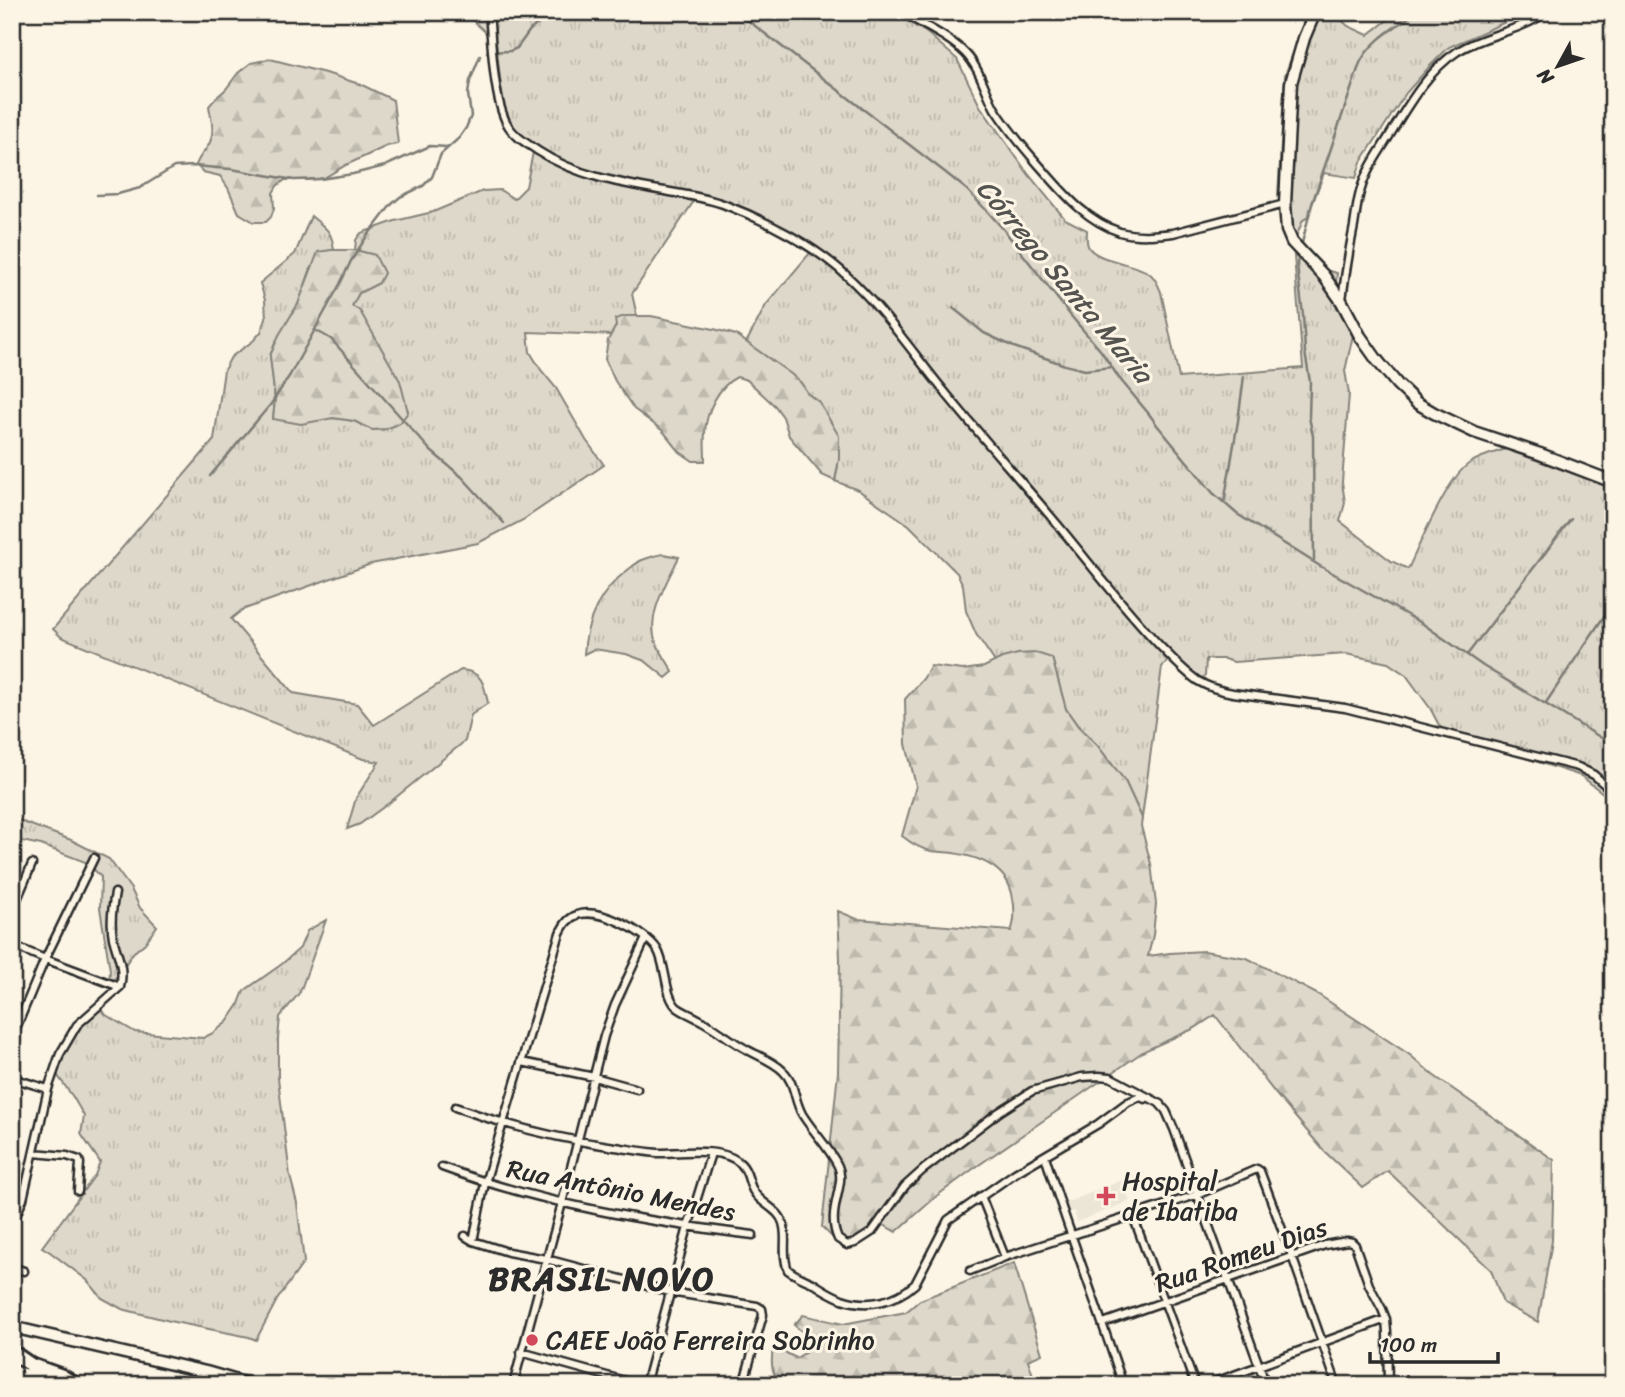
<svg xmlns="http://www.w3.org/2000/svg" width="1625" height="1397" font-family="Sriracha,sans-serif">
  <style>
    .built { fill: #ece6d7 }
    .grass { fill: url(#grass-tufts); stroke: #84827a; stroke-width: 2 }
    .forest { fill: url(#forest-firs); stroke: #84827a; stroke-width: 2 }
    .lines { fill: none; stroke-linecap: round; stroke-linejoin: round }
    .stream { stroke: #7d7b74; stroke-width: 2.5 }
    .street-casing { stroke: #2b2b2b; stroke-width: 11 }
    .secondary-casing { stroke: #2b2b2b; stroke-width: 15 }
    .highway-casing { stroke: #2b2b2b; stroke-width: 18 }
    .street { stroke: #fcf5e5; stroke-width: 6 }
    .secondary { stroke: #fcf5e5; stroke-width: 10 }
    .highway { stroke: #fcf5e5; stroke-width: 12 }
    .poi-dot { fill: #d1495b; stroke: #fcf5e5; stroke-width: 2.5 }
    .labels { text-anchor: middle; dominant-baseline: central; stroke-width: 6; stroke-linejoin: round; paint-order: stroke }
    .poi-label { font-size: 26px; fill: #2b2b2b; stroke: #fcf5e5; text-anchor: start }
    .street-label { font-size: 26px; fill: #2b2b2b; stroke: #fcf5e5 }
    .water-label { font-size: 28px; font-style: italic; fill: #545350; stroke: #fcf5e5 }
    .district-label { font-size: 33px; font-weight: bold; letter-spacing: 2px; fill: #2b2b2b; stroke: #fcf5e5 }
  </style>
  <defs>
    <pattern id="grass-tufts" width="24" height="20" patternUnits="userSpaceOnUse" patternTransform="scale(1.75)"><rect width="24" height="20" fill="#ded8ca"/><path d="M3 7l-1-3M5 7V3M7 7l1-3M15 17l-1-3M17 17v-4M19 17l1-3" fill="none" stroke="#bfbaae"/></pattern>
    <pattern id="forest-firs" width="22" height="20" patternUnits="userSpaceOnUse" patternTransform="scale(1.75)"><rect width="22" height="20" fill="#ded8ca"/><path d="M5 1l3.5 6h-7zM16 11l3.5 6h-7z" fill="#bfbaae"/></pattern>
  </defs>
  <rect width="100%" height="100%" fill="#fcf5e5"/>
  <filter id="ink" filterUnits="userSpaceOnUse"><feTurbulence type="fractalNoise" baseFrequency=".0143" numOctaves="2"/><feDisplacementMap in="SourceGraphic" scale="14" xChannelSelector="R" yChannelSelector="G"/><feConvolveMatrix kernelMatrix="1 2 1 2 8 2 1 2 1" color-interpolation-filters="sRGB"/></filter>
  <g filter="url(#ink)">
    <path class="built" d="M1137 1174 1141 1185 1126 1191 1130 1201 1077 1222 1074 1211 1070 1212 1066 1203Z
      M853 1376 900 1385H845Z"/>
    <path class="grass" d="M470 12H892L927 33 957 59 980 106 1029 175 1065 219 1087 230C1087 235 1086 241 1088 246 1095 261 1135 263 1149 273 1156 278 1158 285 1161 292L1179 378 1303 368 1294 256 1310 266 1337 273 1335 293 1348 329 1353 335 1345 371 1349 394 1342 482 1345 503 1340 521 1391 561 1408 569C1420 544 1448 476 1470 463 1481 456 1494 453 1506 449L1613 488V801L1581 776 1449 733 1440 727 1430 708 1406 675 1388 663 1346 654 1234 662 1224 659H1206L1205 676 1201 679 1171 657 1162 667 1142 818 1125 781 1097 745 1078 726 1066 709 1052 658H1002L995 662 976 634 966 611 963 585 957 573 909 525 858 490 835 481 838 466 829 419 819 402 808 394 801 383 746 343 766 305 810 253C775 228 737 212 696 198L632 294 637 316H626L616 326 611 335 528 332 530 352 541 370 556 388 586 440 604 465 523 520 478 543 371 564 242 610 231 619 293 693 357 704 374 725 461 670C483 672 484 684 488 703L471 715 465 741 389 803 360 824 347 829 356 798 379 762 363 759 61 637 53 629 214 440 224 370 231 357 253 341 261 332 266 318 265 300 260 283 295 254 311 216C325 228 332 230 334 250H331L311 268 298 305 275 343 270 356 275 400 273 419 333 418 354 421 372 430 386 429 400 423 408 411 352 306 359 293 379 283 375 255 355 250 356 240 361 233 395 221 433 212 483 191 500 190 514 199 526 187 534 147 516 131 504 113 496 42 469 17Z
      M1308 12H1322L1330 19 1336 15 1348 26 1368 35 1398 12H1528L1449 47 1430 66 1406 93 1361 162 1356 178 1324 173 1307 218 1303 220 1297 235 1290 237 1282 205 1278 196 1285 75Z
      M663 554 679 557C668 580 645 617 656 642 661 653 668 662 673 672L666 678 645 661 626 654 594 649 584 654C586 619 601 590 629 569 633 566 638 562 642 560 649 557 657 555 663 554Z
      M12 818 71 840 109 859 131 889 140 908 157 926 145 943 133 953 119 974 109 984 110 970 100 908 101 877 88 863 41 845 12 839Z
      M326 920 300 992 280 1017 278 1039V1078L290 1176 297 1203 304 1262 277 1300 256 1340 249 1337 174 1322 122 1309 102 1298 87 1280 50 1252 42 1247 95 1175 100 1162 81 1134 84 1116 73 1097 58 1076 55 1060 79 1018 97 1004 106 1015 135 1032 203 1038 213 1033 227 1022 238 1006 244 991 282 964 300 948 307 931Z"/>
    <path class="forest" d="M270 59 329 74 362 85 393 100 398 144 387 146 346 165 324 178 308 180H285L277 186 273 193 274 208 271 217 266 222H254L239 213 228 188 220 176 203 172 196 165C199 157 203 153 208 146 216 133 211 119 209 106L216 98 226 89 238 73 251 63Z
      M331 250H355L375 255 384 273 379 283 359 293 352 306 360 311 400 381 408 412 400 423 386 429 372 430 354 421 333 418 301 424 273 419 275 400 270 356 279 335 298 304 318 252Z
      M626 316H651L714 329 736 335 791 374 801 383 808 394 819 402 839 436V459L835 481 822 475 789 436 783 417 775 406 747 380 737 377C718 386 706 412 705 433 704 442 705 451 705 461H693L680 452 663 431 634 409 615 381 605 359 608 340 616 326 615 319Z
      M1036 653 1052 658 1066 709 1078 726 1097 745 1125 781 1142 818 1141 826 1151 864 1156 904 1153 935 1148 956 1170 953 1204 951 1247 958 1319 995 1410 1055 1433 1075 1554 1160 1552 1241 1538 1322 1503 1303 1491 1270 1388 1171 1363 1188 1324 1151 1275 1093 1215 1015 1195 1028 1144 1051 973 1169 938 1195 896 1232 882 1224 863 1237 843 1248 822 1227 838 1072 840 959 838 911 857 919 1011 931C1015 922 1015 908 1013 899 1009 868 980 857 953 853 946 852 938 852 931 851 920 849 911 843 902 836L916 786 906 744 905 699 923 679 931 666 963 670 984 667 1002 658 1018 654Z
      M1014 1263 1042 1354 1028 1360 1036 1385H900L853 1376 845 1385H801L794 1383 793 1385H782C770 1373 771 1362 773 1346L796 1358 806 1352 812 1340 794 1325 803 1315 843 1324 906 1312 920 1300Z"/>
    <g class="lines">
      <path class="stream" d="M737 12 946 173 966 189 988 212 1004 230 1071 316 1101 351 1119 378 1149 414 1157 425 1213 493 1237 514 1320 566 1423 624 1483 666 1613 745
        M487 52 510 51 517 48 530 30 553 12
        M97 195 118 194 140 188 174 167 193 166 231 169 294 180 320 179 353 174 385 166 430 146 448 147
        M1301 247 1312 204 1360 63C1371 40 1396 27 1416 12
        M1300 253 1297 263 1298 274 1303 315 1305 352 1310 382 1309 417 1313 436 1314 560
        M953 308 984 333 1014 347 1065 365 1085 370 1112 367
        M315 330 331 339 431 451 462 477 504 523
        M210 476 271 404 290 375 340 284 351 261 365 239 391 205 400 197 423 186 432 177 441 154 459 138 466 128 471 116 468 94 470 81 480 56
        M1224 503 1238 421 1244 376
        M1467 655 1571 519
        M1545 704 1613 603"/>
      <g class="street-casing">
        <path id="street" d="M489 12C492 43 493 103 509 127 516 138 528 144 538 151 578 177 625 184 670 192 688 195 706 198 723 204 765 220 814 245 847 276 884 310 912 352 944 391 982 438 1023 483 1062 530 1095 570 1126 611 1162 648 1173 659 1185 672 1198 681 1208 687 1221 691 1233 693L1345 708 1578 767 1594 775 1613 792
          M902 12C922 25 948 36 965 53 980 68 985 91 995 109 1008 129 1023 147 1038 164 1062 191 1084 220 1120 232 1137 237 1155 235 1173 233L1285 204
          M1342 300C1345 275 1349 251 1354 226 1356 214 1357 201 1361 189 1366 171 1378 154 1388 138 1407 107 1427 71 1458 51 1486 34 1519 32 1546 12
          M12 911 32 864
          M12 945 45 959 120 987
          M12 1038 45 959 94 858
          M522 1062 594 1077 637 1089
          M12 1078 48 1089
          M1159 1103 1166 1111 1174 1129 1266 1385
          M455 1107C507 1126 560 1139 615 1147 629 1149 644 1152 658 1153 680 1153 723 1146 741 1164 749 1172 748 1183 754 1192 761 1204 779 1209 783 1223 788 1238 781 1254 788 1270 796 1276 804 1279 813 1283 822 1289 832 1295 842 1299 868 1308 895 1302 915 1284L948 1220 1015 1173 1098 1124 1128 1102 1140 1097 1145 1099
          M34 1153 67 1156 79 1160 80 1163 78 1191
          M1045 1156C1069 1233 1098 1308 1123 1385
          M442 1167C542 1204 648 1222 753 1235
          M981 1196 1005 1257
          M1133 1216 1195 1385
          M12 1225 23 1199 48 1089 60 1054 77 1025 120 987C125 968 117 955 113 938 110 923 112 908 115 893
          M465 1236 473 1241 508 1252 546 1259 670 1292 757 1306 762 1309 763 1315 743 1385
          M473 1241 485 1183 560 933C564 925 568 918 577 915 598 907 645 931 657 949 667 965 664 997 678 1008 685 1013 694 1016 702 1021 717 1029 731 1041 746 1049 758 1056 773 1061 783 1071 795 1082 794 1100 802 1114 813 1132 829 1147 838 1166 847 1185 825 1211 838 1239L847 1245 855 1243 872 1232 905 1186 924 1169 999 1112 1032 1091 1082 1077 1099 1076 1110 1077 1161 1104
          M12 1267 24 1271
          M970 1271 1005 1257 1199 1194 1257 1169 1260 1171 1292 1256 1337 1385
          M1103 1323 1325 1245 1347 1241 1352 1242 1355 1245 1369 1285 1382 1309 1386 1319 1387 1332 1388 1385
          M521 1352 639 1385
          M513 1385 562 1203 604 1036 615 1005 646 938
          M645 1385 688 1227 711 1153
          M1207 1385 1386 1319"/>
      </g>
      <g class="secondary-casing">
        <path id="secondary" d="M1315 12 1304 38 1291 83 1285 204 1287 230 1292 242 1324 276 1342 302 1360 336 1377 360 1397 384 1417 403 1434 413 1474 432 1540 454 1613 482
          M12 1327 206 1372 251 1385
          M12 1384V1385"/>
      </g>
      <g class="highway-casing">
        <path id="highway" d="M12 1352 31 1365 62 1376 76 1385
          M12 1372 62 1385"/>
      </g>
      <use href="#street" class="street"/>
      <use href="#secondary" class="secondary"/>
      <use href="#highway" class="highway"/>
    </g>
  </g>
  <g class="poi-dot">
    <path d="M1102.5 1185.5h7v7h7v7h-7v7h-7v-7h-7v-7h7z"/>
    <circle cx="532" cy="1340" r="7"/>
  </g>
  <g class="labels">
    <g class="poi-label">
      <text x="1122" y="1181">Hospital<tspan x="1122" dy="30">de Ibatiba</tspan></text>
      <text x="546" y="1340">CAEE João Ferreira Sobrinho</text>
    </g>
    <g class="street-label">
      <text transform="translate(621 1190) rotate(11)">Rua Antônio Mendes</text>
      <text transform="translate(1241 1255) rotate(-19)">Rua Romeu Dias</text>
    </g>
    <g class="water-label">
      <text transform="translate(1065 281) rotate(50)">Córrego Santa Maria</text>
    </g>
    <g class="district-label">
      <text x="602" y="1279">BRASIL NOVO</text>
    </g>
  </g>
  <rect width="1625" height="1397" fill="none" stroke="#fcf5e5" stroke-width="42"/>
  <rect x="21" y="21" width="1583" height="1355" fill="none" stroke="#2b2b2b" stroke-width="2.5" filter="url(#ink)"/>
  <g transform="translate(1558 66) rotate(230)" stroke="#fcf5e5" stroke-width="5" paint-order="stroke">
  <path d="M0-5L12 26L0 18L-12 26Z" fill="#2b2b2b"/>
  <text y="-10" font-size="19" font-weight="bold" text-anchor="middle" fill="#2b2b2b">N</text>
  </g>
  <path d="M1370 1352v10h128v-10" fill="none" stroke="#2b2b2b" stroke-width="3.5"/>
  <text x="1380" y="1352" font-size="21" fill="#2b2b2b" stroke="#fcf5e5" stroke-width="5" paint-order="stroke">100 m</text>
</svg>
